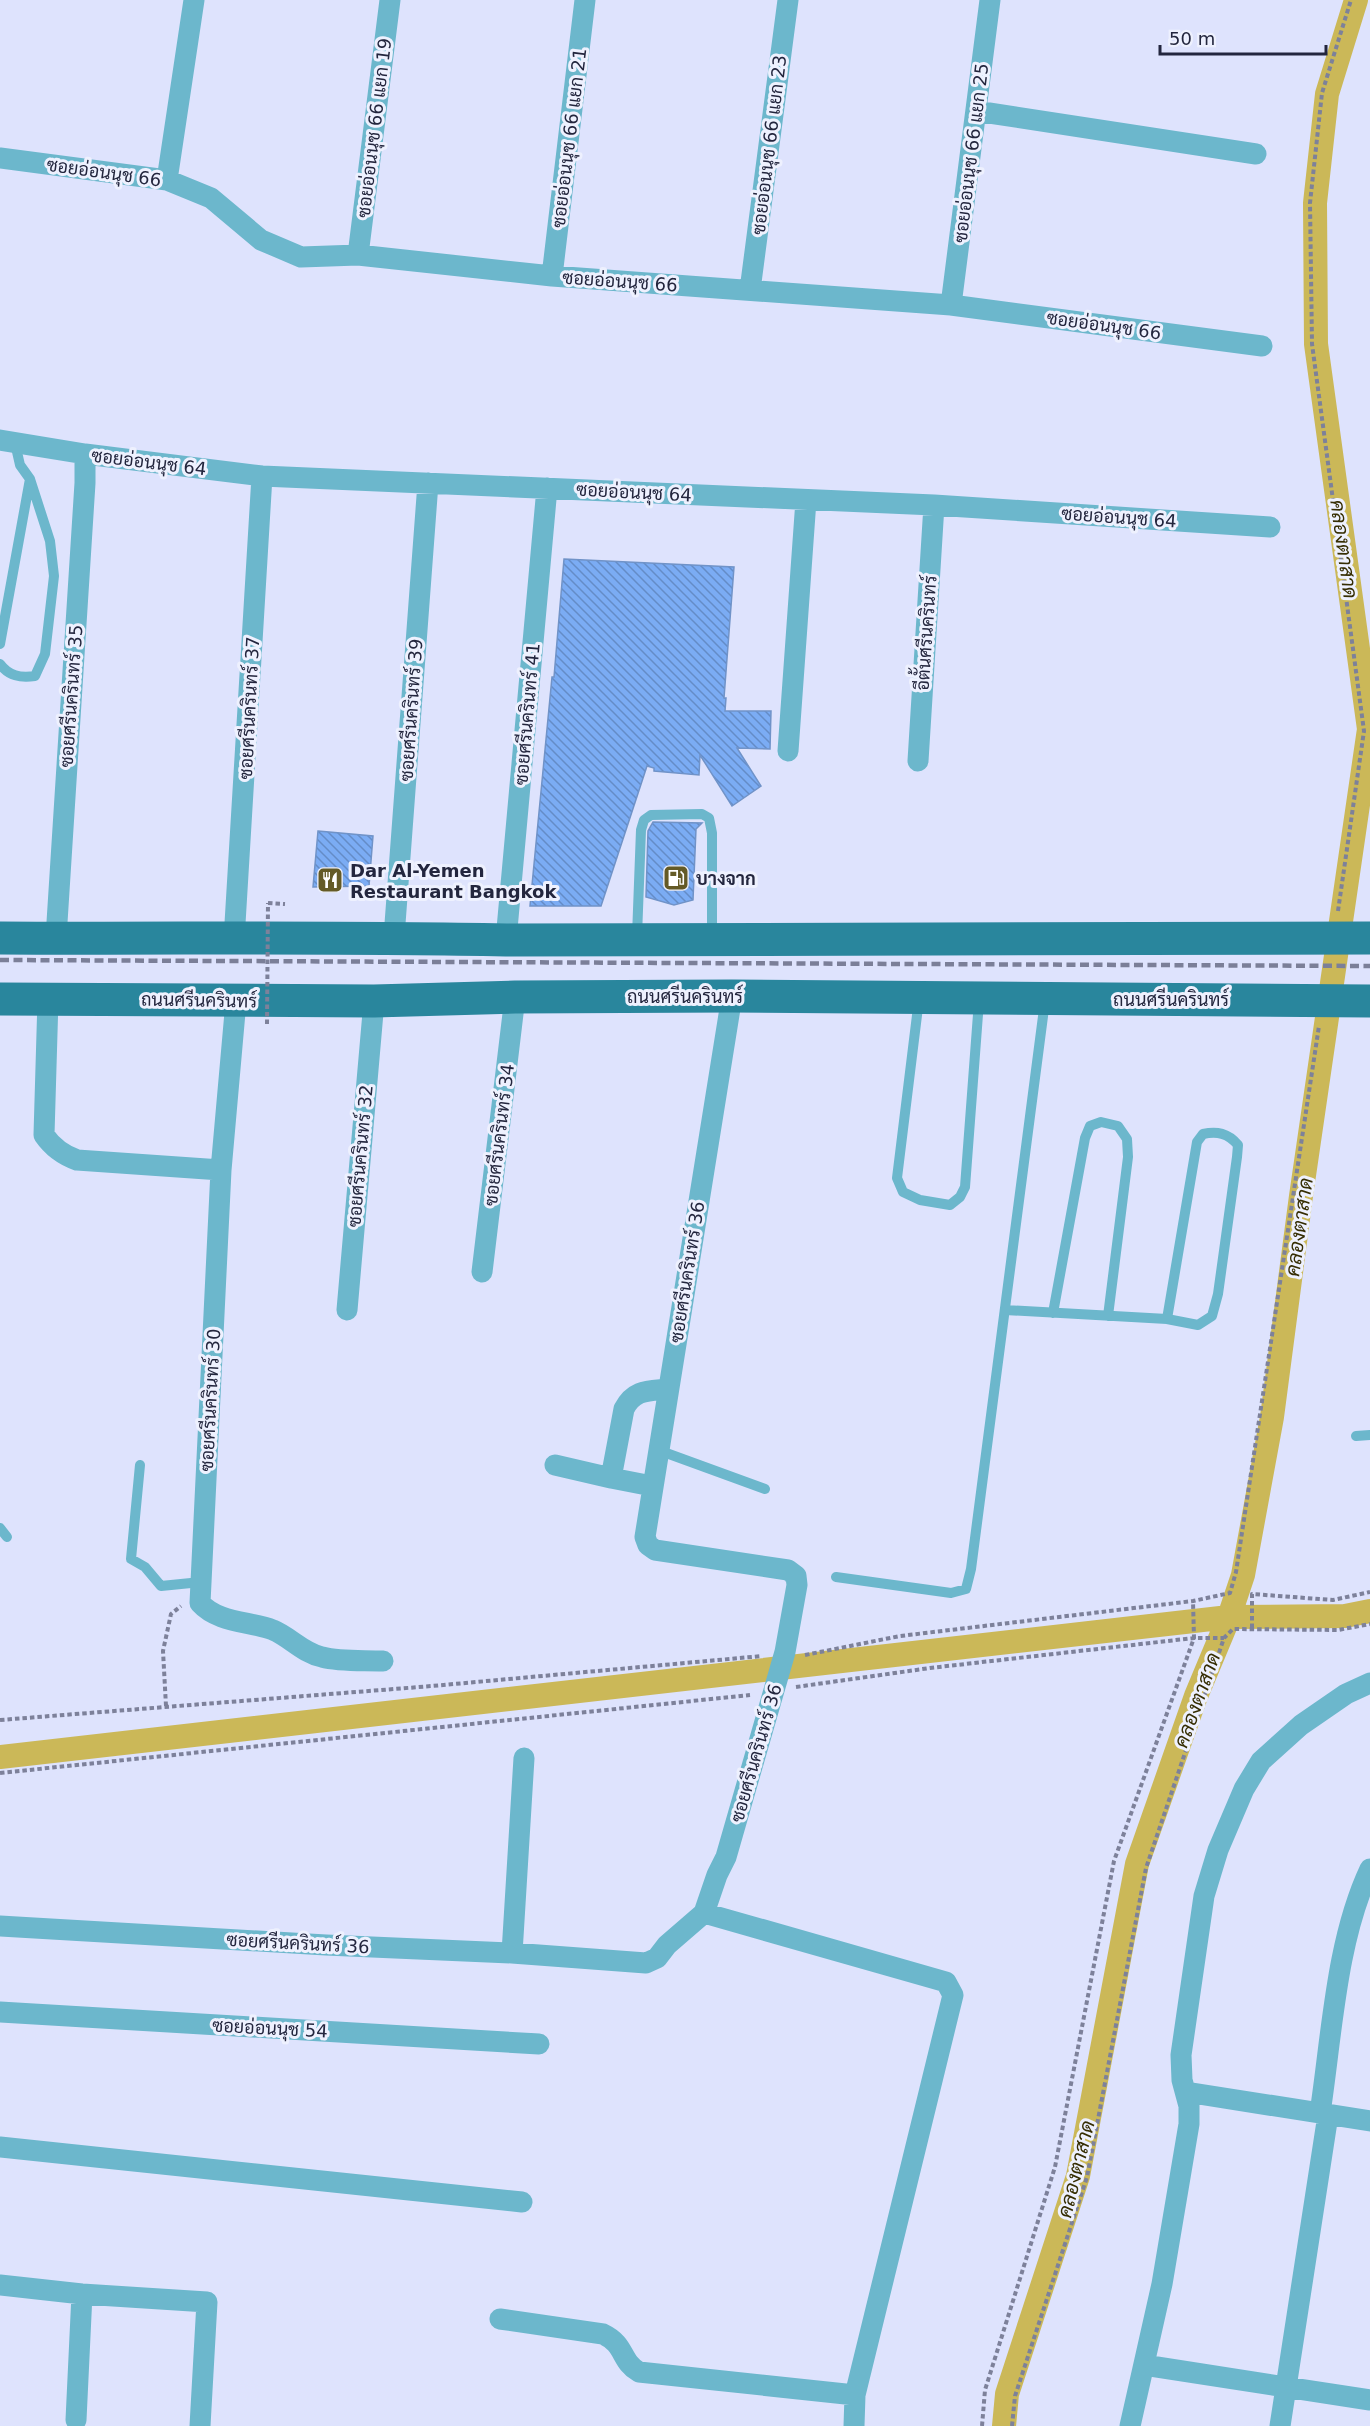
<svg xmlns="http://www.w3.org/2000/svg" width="1370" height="2426" font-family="'DejaVu Sans',Sarabun,sans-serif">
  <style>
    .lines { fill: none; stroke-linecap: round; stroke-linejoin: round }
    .canal { stroke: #cbb858; stroke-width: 24 }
    .building { fill: url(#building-back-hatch); stroke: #7093c8; stroke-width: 1.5 }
    .path { stroke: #7d819a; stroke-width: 4; stroke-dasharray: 4.5 3; stroke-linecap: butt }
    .service { stroke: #6cb7cc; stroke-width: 10 }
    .minor { stroke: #6cb7cc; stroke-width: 21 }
    .primary { stroke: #29869d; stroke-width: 33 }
    .rail { stroke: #7b7f98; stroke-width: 4.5; stroke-dasharray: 9 4.5; stroke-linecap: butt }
    .path-bridge { stroke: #7d819a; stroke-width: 4; stroke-dasharray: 4.5 3; stroke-linecap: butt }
    .labels { text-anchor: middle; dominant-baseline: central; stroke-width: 6; stroke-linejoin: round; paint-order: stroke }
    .street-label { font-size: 18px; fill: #23263e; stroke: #eef1fe }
    .poi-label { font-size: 18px; font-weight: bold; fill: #23263e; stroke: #eef1fe; text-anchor: start }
    .water-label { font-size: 20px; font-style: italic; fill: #362e03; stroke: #eef1fe }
  </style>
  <defs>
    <pattern id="building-back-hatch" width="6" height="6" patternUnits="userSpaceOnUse" patternTransform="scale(1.5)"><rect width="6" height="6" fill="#7bacf4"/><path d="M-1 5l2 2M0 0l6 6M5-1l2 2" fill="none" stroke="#648cc7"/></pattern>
  </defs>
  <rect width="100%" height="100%" fill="#dee3fd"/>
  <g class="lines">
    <path class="canal" d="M0 1757 1229 1617 1345 1616 1370 1611
      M1004 2426 1007 2394 1078 2176 1137 1864 1196 1696 1229 1617 1243 1575 1272 1417 1301 1196 1369 729 1316 344 1315 203 1327 94 1356 0"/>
  </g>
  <path class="building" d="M564 559 734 567 724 698H726L725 711H771L770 749 737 748 761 786 732 806 700 755 699 775 654 771V768L647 766 601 906H530L552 677H554Z
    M653 822 702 823 696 829 693 900 674 905 646 897 648 831Z
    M318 831 373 836 369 886 313 887Z"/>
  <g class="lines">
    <path class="path" d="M268 903 285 904
      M1338 911 1364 731 1312 344 1310 203 1322 93 1351 0
      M1252 1628V1594L1333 1600 1370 1592
      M805 1655 900 1636 1193 1601 1230 1593 1236 1572 1319 1026
      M796 1687 930 1668 1194 1638H1224
      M166 1706 163 1651 171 1614 181 1606
      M0 1720 432 1686 762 1656
      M0 1773 750 1695
      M982 2426 985 2390 1055 2167 1114 1861 1194 1638 1193 1601
      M1012 2426 1015 2396 1087 2177 1146 1868 1224 1638 1233 1629 1338 1630 1370 1624"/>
    <path class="service" d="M0 644 30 479 20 465 15 443
      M0 664C9 676 20 678 35 676L45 654 54 576 50 541 30 479
      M637 936 641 830 644 820 651 815 702 814 709 818 712 833V936
      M919 999 897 1178 903 1192 920 1200 950 1205 960 1197 965 1187 979 1001
      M1005 1310 1167 1319 1198 1325 1212 1316 1218 1294 1237 1157 1238 1145C1228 1133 1217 1131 1203 1134L1197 1142 1167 1319
      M1053 1313 1085 1138 1090 1126 1101 1122 1118 1126 1127 1139 1128 1157 1108 1316
      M1356 1436 1370 1435
      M658 1450 765 1489
      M140 1465 131 1559 145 1567 161 1586 201 1582
      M0 1528 7 1537
      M836 1577 951 1593 966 1589 971 1569 1045 1001"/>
    <path class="minor" d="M976 111 1256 154
      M0 158 167 180 211 198 261 240 301 257 358 255 552 276 951 305 1262 346
      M167 180 194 0
      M358 255 390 0
      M552 276 585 0
      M750 290 788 0
      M951 305 990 0
      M0 440 85 454 262 476 934 505 1270 527
      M788 751 806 500
      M918 761 934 505
      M394 937 428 483
      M56 938 85 483V454
      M234 940 262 476
      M506 940 547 488
      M48 999 44 1135C53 1148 63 1155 77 1160L221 1170
      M236 1001 221 1170 200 1603C218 1623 249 1621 273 1630 290 1637 303 1653 322 1657 341 1662 363 1660 383 1661
      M482 1272 515 997
      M347 1310 374 1001
      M555 1465 611 1478
      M652 1486 611 1478 624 1409C634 1389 649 1391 668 1389
      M704 1913 946 1982 953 1995 855 2395 854 2426
      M0 1926 326 1945 512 1953 646 1963 657 1958 667 1945 704 1913 717 1875 726 1857 785 1652 797 1585 796 1576 788 1570 655 1550 648 1545 645 1537 732 996
      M512 1953 524 1758
      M0 2012 539 2044
      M1186 2092 1370 2121
      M1320 2113C1332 2034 1336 1941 1370 1869
      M0 2147 522 2202
      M0 2285 82 2294 207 2302 200 2426
      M500 2319 603 2334C626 2345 620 2361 639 2372L855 2395
      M1144 2365 1370 2400
      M76 2420 82 2294
      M1130 2426 1162 2284 1189 2124V2106L1182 2080 1181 2055 1204 1896 1218 1850 1244 1789 1261 1761 1301 1725 1346 1694 1370 1683
      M1280 2426 1328 2115"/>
    <path class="primary" d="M0 938C169 939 338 936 506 940L1370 938
      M0 999 374 1001 515 997 732 996 1370 1001"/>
    <path class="rail" d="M0 960 1370 966"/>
    <path class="path-bridge" d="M267 1024 268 903"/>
  </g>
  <defs>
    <g id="fuel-square" transform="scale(1.35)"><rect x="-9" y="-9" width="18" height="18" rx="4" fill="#645a26" stroke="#eef1fe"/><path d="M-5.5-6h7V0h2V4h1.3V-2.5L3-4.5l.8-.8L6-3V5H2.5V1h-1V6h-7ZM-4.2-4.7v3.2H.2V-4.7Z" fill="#fff"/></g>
    <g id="restaurant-square" transform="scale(1.35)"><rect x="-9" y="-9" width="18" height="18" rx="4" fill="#645a26" stroke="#eef1fe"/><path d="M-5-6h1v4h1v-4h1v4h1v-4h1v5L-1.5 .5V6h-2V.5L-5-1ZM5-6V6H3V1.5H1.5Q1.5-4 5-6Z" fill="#fff"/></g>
  </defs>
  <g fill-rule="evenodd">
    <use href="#fuel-square" x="676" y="878"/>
    <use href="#restaurant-square" x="330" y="880"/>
  </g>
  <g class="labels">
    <g class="street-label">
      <text transform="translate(374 128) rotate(-83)">ซอยอ่อนนุช 66 แยก 19</text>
      <text transform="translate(569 138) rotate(-83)">ซอยอ่อนนุช 66 แยก 21</text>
      <text transform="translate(769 145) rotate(-83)">ซอยอ่อนนุช 66 แยก 23</text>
      <text transform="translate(971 153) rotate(-83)">ซอยอ่อนนุช 66 แยก 25</text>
      <text transform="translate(104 172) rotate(8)">ซอยอ่อนนุช 66</text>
      <text transform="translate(620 281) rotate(4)">ซอยอ่อนนุช 66</text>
      <text transform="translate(1104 325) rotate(8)">ซอยอ่อนนุช 66</text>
      <text transform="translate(149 462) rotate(7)">ซอยอ่อนนุช 64</text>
      <text transform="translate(634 492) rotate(3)">ซอยอ่อนนุช 64</text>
      <text transform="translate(1119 517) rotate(4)">ซอยอ่อนนุช 64</text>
      <text transform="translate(926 633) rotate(-86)">อีตั้นศรีนครินทร์</text>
      <text transform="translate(71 696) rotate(-86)">ซอยศรีนครินทร์ 35</text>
      <text transform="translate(249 708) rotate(-87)">ซอยศรีนครินทร์ 37</text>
      <text transform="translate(411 710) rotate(-86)">ซอยศรีนครินทร์ 39</text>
      <text transform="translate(527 714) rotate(-85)">ซอยศรีนครินทร์ 41</text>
      <text x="685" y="996">ถนนศรีนครินทร์</text>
      <text x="1171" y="999">ถนนศรีนครินทร์</text>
      <text transform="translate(199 1000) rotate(1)">ถนนศรีนครินทร์</text>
      <text transform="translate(499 1135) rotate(-83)">ซอยศรีนครินทร์ 34</text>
      <text transform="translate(360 1156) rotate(-85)">ซอยศรีนครินทร์ 32</text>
      <text transform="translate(687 1272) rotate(-81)">ซอยศรีนครินทร์ 36</text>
      <text transform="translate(210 1400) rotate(-87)">ซอยศรีนครินทร์ 30</text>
      <text transform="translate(756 1753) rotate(-74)">ซอยศรีนครินทร์ 36</text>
      <text transform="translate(298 1943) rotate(3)">ซอยศรีนครินทร์ 36</text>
      <text transform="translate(270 2028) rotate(3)">ซอยอ่อนนุช 54</text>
    </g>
    <g class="poi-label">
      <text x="350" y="870">Dar Al-Yemen<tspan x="350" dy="21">Restaurant Bangkok</tspan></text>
      <text x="696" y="878">บางจาก</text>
    </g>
    <g class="water-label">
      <text transform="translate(1344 549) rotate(82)">คลองตาสาด</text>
      <text transform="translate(1299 1227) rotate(-82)">คลองตาสาด</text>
      <text transform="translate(1197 1700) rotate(-70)">คลองตาสาด</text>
      <text transform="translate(1076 2169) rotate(-76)">คลองตาสาด</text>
    </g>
  </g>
  <path d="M1160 45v9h166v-9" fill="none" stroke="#23263e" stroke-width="3"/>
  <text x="1169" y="45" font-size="18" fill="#23263e" stroke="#eef1fe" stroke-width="4.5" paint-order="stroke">50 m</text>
</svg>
